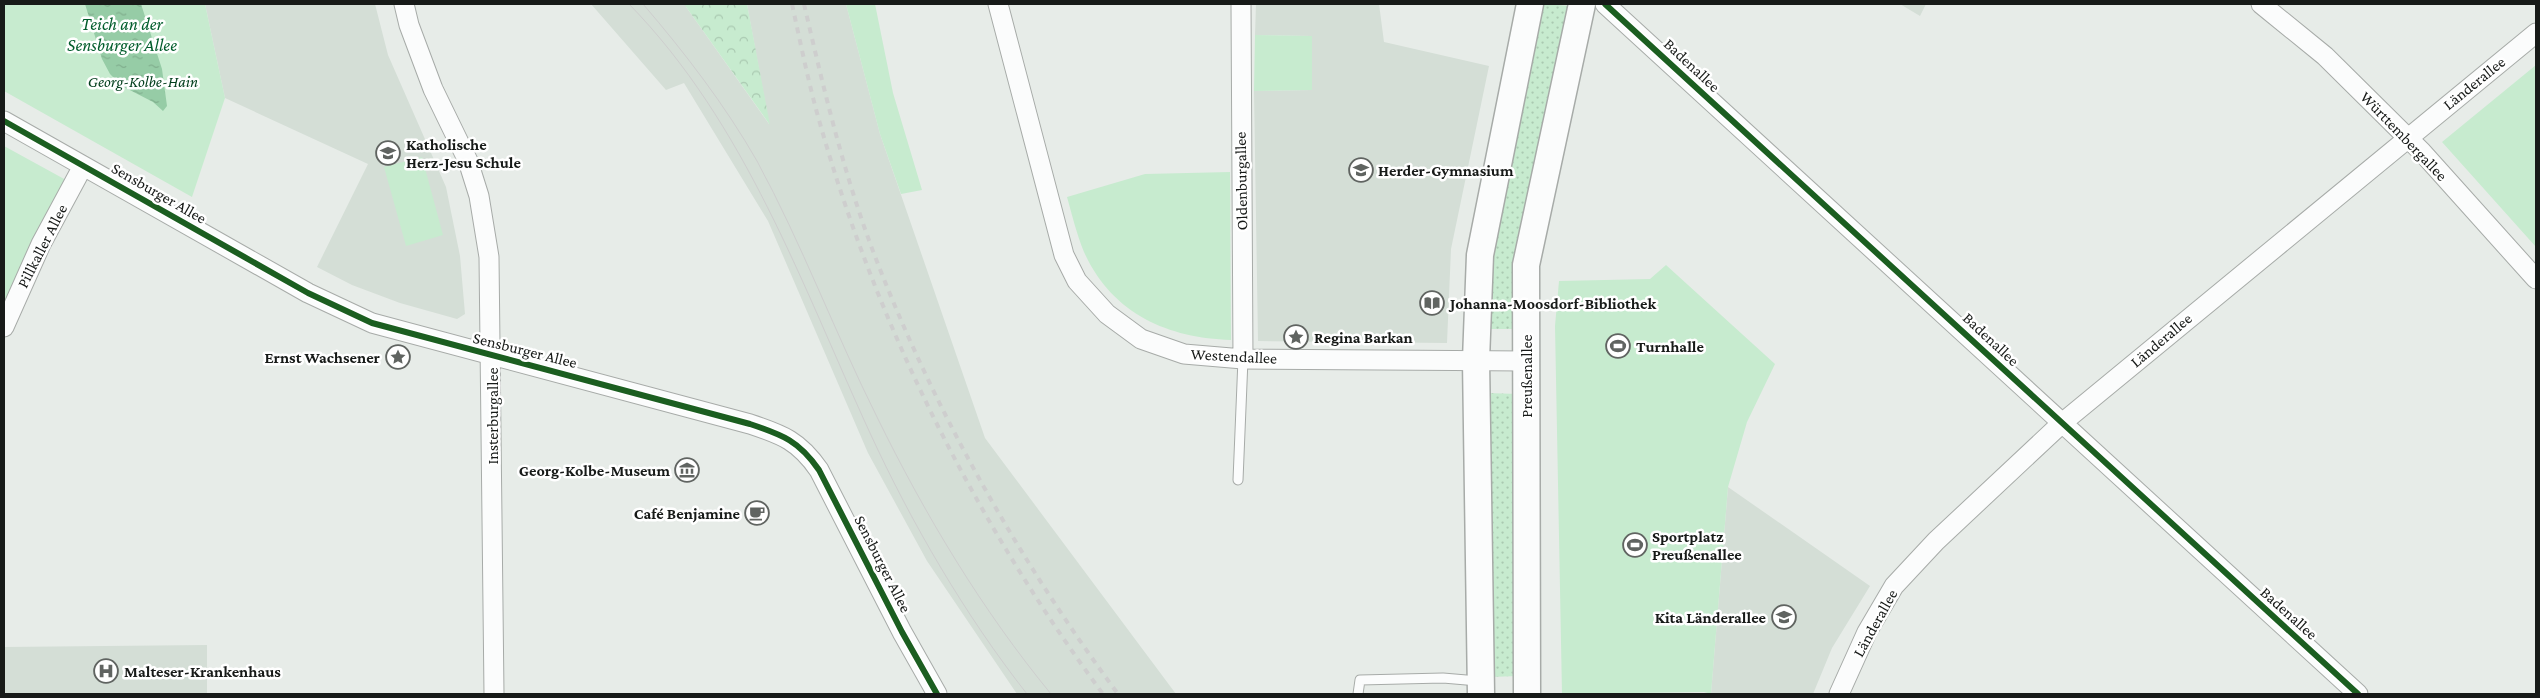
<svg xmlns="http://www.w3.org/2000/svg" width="2540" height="698" font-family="'Crimson Pro',serif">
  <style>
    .built { fill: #d4ded6 }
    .grass { fill: url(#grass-dots) }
    .forest { fill: url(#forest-crowns) }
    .green { fill: #c7ebcf }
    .water { fill: url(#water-ripples) }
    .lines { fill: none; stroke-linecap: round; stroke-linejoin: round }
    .lane-casing { stroke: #a7aba8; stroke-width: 11 }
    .street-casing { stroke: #a7aba8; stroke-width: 21 }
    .secondary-casing { stroke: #a7aba8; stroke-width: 29 }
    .lane { stroke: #fbfcfc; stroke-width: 9 }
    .street { stroke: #fbfcfc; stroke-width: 19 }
    .secondary { stroke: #fbfcfc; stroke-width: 26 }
    .tram { stroke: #cecece; stroke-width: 1 }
    .rail { stroke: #cecece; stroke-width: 4; stroke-dasharray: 6 6; stroke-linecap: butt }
    .cycleway-casing { stroke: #fff; stroke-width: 9 }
    .cycleway { stroke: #1b5e20; stroke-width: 6 }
    .labels { text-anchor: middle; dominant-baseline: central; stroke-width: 5; stroke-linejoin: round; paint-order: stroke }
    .street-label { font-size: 16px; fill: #171a18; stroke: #fff }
    .park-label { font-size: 16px; font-style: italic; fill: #023e1c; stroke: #fff }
    .poi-label { font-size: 16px; font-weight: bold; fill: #171a18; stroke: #fff; text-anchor: start }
    .water-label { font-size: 18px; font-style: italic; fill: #005c2b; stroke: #fff }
  </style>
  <defs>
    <pattern id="grass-dots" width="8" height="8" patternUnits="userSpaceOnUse" patternTransform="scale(1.25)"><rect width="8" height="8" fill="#c7ebcf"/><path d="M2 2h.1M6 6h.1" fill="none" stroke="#aac9b1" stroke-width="1.8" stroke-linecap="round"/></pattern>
    <pattern id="forest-crowns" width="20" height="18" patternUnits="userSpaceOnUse" patternTransform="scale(1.25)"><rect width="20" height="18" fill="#c7ebcf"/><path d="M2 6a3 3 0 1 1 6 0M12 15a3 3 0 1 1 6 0" fill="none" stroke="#aac9b1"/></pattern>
    <pattern id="water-ripples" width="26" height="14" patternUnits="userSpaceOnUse" patternTransform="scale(1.25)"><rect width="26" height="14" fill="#96cca6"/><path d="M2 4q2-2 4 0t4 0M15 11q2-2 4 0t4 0" fill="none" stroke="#81af8e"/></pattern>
  </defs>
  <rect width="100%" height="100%" fill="#e7ece8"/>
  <path class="built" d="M205 4H375L388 55 446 187 460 256 465 314 457 319 400 303 352 285 317 267 368 164 225 98Z
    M591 4H684L769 124 747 4H846L880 134 985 438 1176 694H1017L927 561 868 453 768 221 684 83 666 90Z
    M1256 4H1379L1384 42 1489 66 1451 249 1447 343 1258 341 1254 91 1312 90V36L1255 35Z
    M1900 4H1926L1920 16Z
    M1728 487 1870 586 1832 648 1813 694H1711Z
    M207 645V694H4V647Z"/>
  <path class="grass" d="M1544 4 1571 6 1514 264V329H1488L1490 260Z
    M1487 393 1518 394V676L1490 677Z"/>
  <path class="forest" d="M684 4H747L770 125Z"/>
  <path class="green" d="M4 4H205L225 98 192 197 4 91Z
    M846 4H875L893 93 922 190 901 194 880 134Z
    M1255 35 1312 36V90L1254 91Z
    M2536 65V247L2442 142Z
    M4 146 66 180 4 311Z
    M422 157 443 235 406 246 384 167Z
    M1230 172 1231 340C1168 338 1112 314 1084 252 1077 235 1072 215 1067 197L1145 174Z
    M1666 265 1775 364 1747 422 1728 487 1711 694 1704 692 1562 694 1555 326 1559 281 1650 279Z"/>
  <path class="water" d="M85 4H141L162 69 167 106 163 111 153 102 122 86 110 74 102 59Z"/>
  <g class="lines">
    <g class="lane-casing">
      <path id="lane" d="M1238 480 1243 359
        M1358 694 1360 680 1443 678 1478 681"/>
    </g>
    <g class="street-casing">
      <path id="street" d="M404 4 409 25 433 89 468 161 479 196 489 257 494 694
        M998 4 1064 255 1077 281 1107 314 1141 339 1184 354 1243 359 1526 361
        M1241 4 1243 359
        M1605 4 2358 694
        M2261 4 2325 56 2422 152 2536 279
        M4 121 308 293 372 323 750 424C783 435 799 441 819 470L902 632 937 694
        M4 327 41 244 83 166
        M1839 694 1867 632 1894 586 1936 541 2062 423 2536 33"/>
    </g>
    <g class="secondary-casing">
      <path id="secondary" d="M1481 694 1476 360 1480 255 1530 4
        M1527 694 1526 265 1582 4"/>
    </g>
    <use href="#lane" class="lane"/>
    <use href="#street" class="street"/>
    <use href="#secondary" class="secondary"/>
    <path class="tram" d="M629 4C746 124 801 283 870 433 912 524 965 615 1027 694
      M643 4C685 53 725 105 757 161 802 244 835 333 877 417 925 515 982 610 1051 694"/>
    <path class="rail" d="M792 4C801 45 809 86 821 127 879 331 977 524 1103 694
      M804 4C824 90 844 176 876 259 936 414 1019 560 1118 694"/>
    <g class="cycleway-casing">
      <path id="cycleway" d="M1605 4 2358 694
        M4 121 308 293 372 323 750 424C783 435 799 441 819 470L902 632 937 694"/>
    </g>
    <use href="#cycleway" class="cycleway"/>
  </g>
  <defs>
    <g id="school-ring" transform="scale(1.25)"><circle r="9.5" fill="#fff" stroke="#606461" stroke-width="1.5"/><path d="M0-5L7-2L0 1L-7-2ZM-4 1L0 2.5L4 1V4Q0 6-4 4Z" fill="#606461"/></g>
    <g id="library-ring" transform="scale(1.25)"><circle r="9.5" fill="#fff" stroke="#606461" stroke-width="1.5"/><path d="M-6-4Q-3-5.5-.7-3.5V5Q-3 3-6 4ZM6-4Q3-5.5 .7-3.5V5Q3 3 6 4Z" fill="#606461"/></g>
    <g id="sight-ring" transform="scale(1.25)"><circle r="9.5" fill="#fff" stroke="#606461" stroke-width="1.5"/><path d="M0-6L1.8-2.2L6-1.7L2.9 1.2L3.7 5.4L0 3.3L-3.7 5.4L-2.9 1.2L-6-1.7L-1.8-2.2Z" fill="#606461"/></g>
    <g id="stadium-ring" transform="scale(1.25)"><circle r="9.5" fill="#fff" stroke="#606461" stroke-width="1.5"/><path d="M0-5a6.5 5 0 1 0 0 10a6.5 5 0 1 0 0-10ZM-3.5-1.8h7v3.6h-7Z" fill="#606461"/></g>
    <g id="museum-ring" transform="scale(1.25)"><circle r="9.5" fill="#fff" stroke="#606461" stroke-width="1.5"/><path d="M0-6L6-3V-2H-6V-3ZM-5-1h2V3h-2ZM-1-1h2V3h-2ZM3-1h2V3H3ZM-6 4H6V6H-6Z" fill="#606461"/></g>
    <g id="cafe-ring" transform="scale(1.25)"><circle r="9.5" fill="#fff" stroke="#606461" stroke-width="1.5"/><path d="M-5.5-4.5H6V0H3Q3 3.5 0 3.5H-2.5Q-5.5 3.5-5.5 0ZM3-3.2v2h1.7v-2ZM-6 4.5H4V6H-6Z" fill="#606461"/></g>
    <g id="hospital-ring" transform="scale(1.25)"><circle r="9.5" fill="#fff" stroke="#606461" stroke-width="1.5"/><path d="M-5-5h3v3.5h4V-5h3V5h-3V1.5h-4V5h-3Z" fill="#606461"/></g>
  </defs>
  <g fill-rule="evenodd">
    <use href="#school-ring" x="388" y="153"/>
    <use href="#school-ring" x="1361" y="170"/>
    <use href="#library-ring" x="1432" y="303"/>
    <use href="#sight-ring" x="1296" y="337"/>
    <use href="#stadium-ring" x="1618" y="346"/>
    <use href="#sight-ring" x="398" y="357"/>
    <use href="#museum-ring" x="687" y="470"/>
    <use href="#cafe-ring" x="757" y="513"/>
    <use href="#stadium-ring" x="1635" y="545"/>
    <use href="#school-ring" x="1784" y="617"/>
    <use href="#hospital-ring" x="106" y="671"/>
  </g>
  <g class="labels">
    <g class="street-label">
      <text transform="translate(1692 65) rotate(43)">Badenallee</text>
      <text transform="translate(2474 83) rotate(-39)">Länderallee</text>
      <text transform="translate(2404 136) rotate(46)">Württembergallee</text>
      <text transform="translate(1241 181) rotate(-91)">Oldenburgallee</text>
      <text transform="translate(159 193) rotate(30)">Sensburger Allee</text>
      <text transform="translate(42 246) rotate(-63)">Pillkaller Allee</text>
      <text transform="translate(1991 339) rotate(43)">Badenallee</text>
      <text transform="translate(2161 340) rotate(-40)">Länderallee</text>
      <text transform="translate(525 350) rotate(14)">Sensburger Allee</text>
      <text transform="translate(1234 356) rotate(3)">Westendallee</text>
      <text transform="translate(1526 376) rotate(-90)">Preußenallee</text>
      <text transform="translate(492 416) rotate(-90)">Insterburgallee</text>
      <text transform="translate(883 564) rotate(63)">Sensburger Allee</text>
      <text transform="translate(2289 613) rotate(42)">Badenallee</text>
      <text transform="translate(1875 623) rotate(-61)">Länderallee</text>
    </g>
    <g class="park-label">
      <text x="143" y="81">Georg-Kolbe-Hain</text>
    </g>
    <g class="poi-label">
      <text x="406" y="144">Katholische<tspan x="406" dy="18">Herz-Jesu Schule</tspan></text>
      <text x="1378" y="170">Herder-Gymnasium</text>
      <text x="1450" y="303">Johanna-Moosdorf-Bibliothek</text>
      <text x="1314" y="337">Regina Barkan</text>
      <text x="1636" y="346">Turnhalle</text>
      <text x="380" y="357" text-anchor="end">Ernst Wachsener</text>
      <text x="670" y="470" text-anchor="end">Georg-Kolbe-Museum</text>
      <text x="740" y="513" text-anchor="end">Café Benjamine</text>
      <text x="1652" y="536">Sportplatz<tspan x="1652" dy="18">Preußenallee</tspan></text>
      <text x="1766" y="617" text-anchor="end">Kita Länderallee</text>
      <text x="124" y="671">Malteser-Krankenhaus</text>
    </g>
    <g class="water-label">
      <text x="122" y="24">Teich an der<tspan x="122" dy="21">Sensburger Allee</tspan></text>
    </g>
  </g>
  <rect width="2540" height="698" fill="none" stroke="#171a18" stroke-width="10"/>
</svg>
